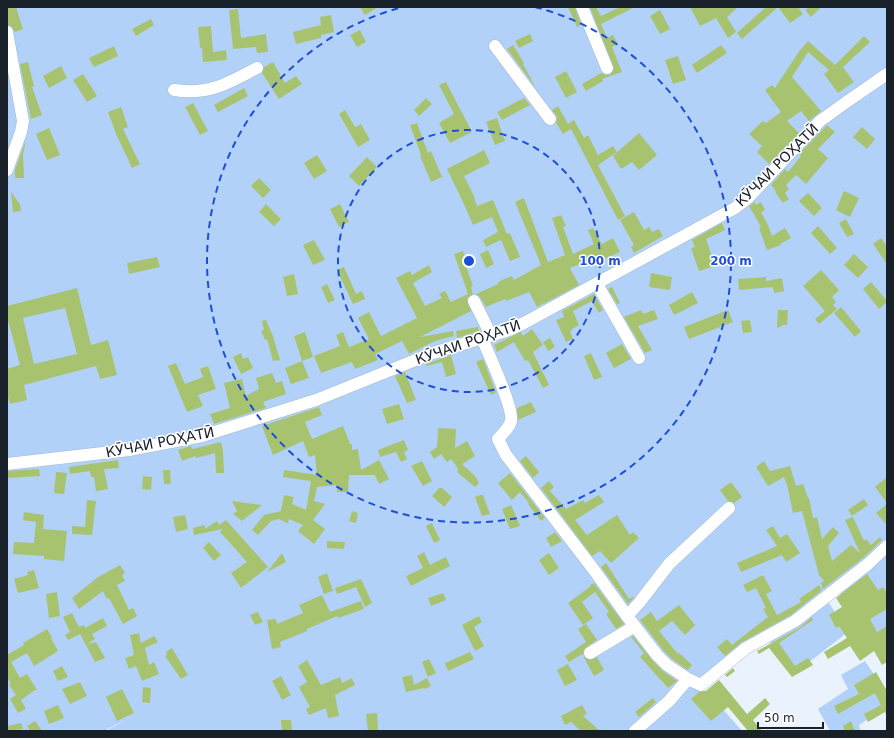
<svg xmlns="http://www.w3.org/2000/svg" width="894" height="738" font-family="'DejaVu Sans',sans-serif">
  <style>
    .green { fill: #b2d1f8 }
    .building { fill: #a8c36f; fill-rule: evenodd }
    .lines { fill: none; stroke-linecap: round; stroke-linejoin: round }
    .minor-casing { stroke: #a3b8d3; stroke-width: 13 }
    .minor { stroke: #fff; stroke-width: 12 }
    .ring { fill: none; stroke: #1d4ed8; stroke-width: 2; stroke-dasharray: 7 5 }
    .labels { text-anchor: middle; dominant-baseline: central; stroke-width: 3; stroke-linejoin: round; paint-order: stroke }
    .street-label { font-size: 14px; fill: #18202a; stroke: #fff }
    .centre { fill: #1d4ed8; stroke: #fff; stroke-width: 2 }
    .ring-label { font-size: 12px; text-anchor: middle; font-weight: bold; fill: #1d4ed8; stroke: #fff; stroke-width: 3; stroke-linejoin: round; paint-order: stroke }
  </style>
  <rect width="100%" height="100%" fill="#e9f2fd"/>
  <path class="green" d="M7 7H887V544L868 562 699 685 693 681 635 731H106L129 718 104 731H7Z
    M887 553V633L873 643 844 603 839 592Z
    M829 603 848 632 795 673 769 641Z
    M865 661 887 694 880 711 859 725 861 731H830L818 709 848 689 841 675Z
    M694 682 714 699 742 731H637Z"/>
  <path class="building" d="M7 7H16L23 29 15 32 12 27 8 25Z
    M360 7H378L365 15Z
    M568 7H575L581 25 577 27Z
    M590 7H596L601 16 620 7H635L601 24 607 38 613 35 618 44 612 47 622 72 602 79 603 81 586 91 582 84 601 73 606 75H610L614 69Z
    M690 7H738L727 17 736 32 728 38 716 18 700 26Z
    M766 7H778L742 39 737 33Z
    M778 7H798L803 14 790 23Z
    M809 7H821L811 17 805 10Z
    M238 9 241 38 266 34 268 52 257 53 256 47 233 49 229 10Z
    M660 10 670 29 660 34 650 16Z
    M331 15 334 32 321 35V38L296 44 293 32 321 25 320 17Z
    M151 19 154 25 136 36 132 29Z
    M211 26 213 52 226 50 227 60 203 62 202 48H200L198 27Z
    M360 30 366 42 357 47 350 35Z
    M530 34 533 41 519 48 515 41Z
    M864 36 870 42 843 67 854 82 838 93 824 74 829 70 808 52 792 77 821 111 809 121 801 111 787 121 799 133 769 164 757 152 762 146 749 134 763 121 766 123 781 112 765 90 772 85 775 88 800 50 808 41 835 65Z
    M513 45 524 63 523 64 536 88 507 49Z
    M721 45 727 53 697 73 692 65Z
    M114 46 118 56 94 67 89 58Z
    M678 56 686 80 673 84 665 60Z
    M28 62 34 86 32 87 42 115 31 119 20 64Z
    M273 62 285 83 296 76 302 84 279 99 262 73 264 67Z
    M61 66 67 78 49 88 43 76Z
    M566 71 577 92 566 98 555 77Z
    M83 74 97 96 87 102 73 80Z
    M446 82 472 132 450 143 439 123 454 114 439 85Z
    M244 88 248 96 218 112 214 105Z
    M426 98 432 104 419 116 414 110Z
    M524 98 530 105 502 120 497 112Z
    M193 103 208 131 200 135 185 107Z
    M558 106 568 124 574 120 584 138 588 135 598 155 613 146 617 152 598 165 625 216 618 220 571 129 563 134 556 123 557 118 556 115 552 110Z
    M121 107 128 127 123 129 140 164 132 168 116 134 108 112Z
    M345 110 355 127 361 124 370 140 358 147 339 114Z
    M497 118 505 141 495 145 486 122Z
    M417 123 428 153 431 151 442 177 431 182 420 156 421 155 410 125Z
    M827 125 835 132 818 149 828 158 806 184 796 175 786 185 789 189 785 193 789 199 783 203 775 192 776 191 771 185 785 169 788 172 801 156 799 154Z
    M862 127 875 139 867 149 853 137Z
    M49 128 60 155 47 160 36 134Z
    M639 133 657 155 639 170 632 162 621 169 613 156Z
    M26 140 23 155 24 178H15V170Z
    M484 150 490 163 464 176 473 194 477 206 493 200 507 234 510 233 520 257 510 261 501 240 486 247 483 240 498 232 492 217 473 225 463 202 447 169Z
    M317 155 327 171 314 179 304 163Z
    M367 157 377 167 359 186 349 176Z
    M259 178 271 190 263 198 251 186Z
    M844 191 859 198 850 217 836 210Z
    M11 192 20 204 21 211 13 212Z
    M808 193 822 208 814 216 799 201Z
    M524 198 548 262 565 255 552 218 561 215 566 226 563 227 573 254 594 244 588 230 593 228 602 244 613 238 620 252 587 267 585 262 570 268 579 285 537 307 529 292 506 301 505 299 486 307 480 297 476 294 498 284V282L512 276 514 280 541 265 515 202Z
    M755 202 756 205 761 202 765 210 761 212 768 225 772 236 785 228 791 238 780 244 781 245 767 250 759 228 761 227 749 206Z
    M266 204 281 219 274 226 259 212Z
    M340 204 349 222 339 227 330 209Z
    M634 212 644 230 649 227 652 232 659 229 663 236 634 253 631 247 634 245 620 220Z
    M846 219 854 234 847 237 839 223Z
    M722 223 725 230 706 239 715 266 699 271 691 248 695 247 692 240Z
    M818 226 837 248 830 254 811 233Z
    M881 238 887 247V264L873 244Z
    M314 240 325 260 313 265 303 245Z
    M488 250 494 264 486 268 480 254Z
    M463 251 468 266H466L473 286 471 287 473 294 468 297 467 300 471 311 420 337 453 331 454 336 435 341 409 354 402 341 375 354 378 360 355 369 352 362 321 373 314 356 340 346 336 335 343 332 349 347 369 339 358 318 369 312 381 336 417 318 396 278 410 271 412 275 429 265 432 272 413 283 425 306 442 298 439 294 445 291 451 302 468 294 454 254Z
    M854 254 868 267 858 278 844 265Z
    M157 257 160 267 129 274 127 263Z
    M344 267 356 294 362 291 365 299 353 304 337 270Z
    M821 270 839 290 832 297 836 302 833 305 837 309 819 324 815 319 825 311 803 286Z
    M651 273 672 277 670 290 649 287Z
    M294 274 298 294 287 296 283 277Z
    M766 277V281L782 278 784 291 774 293 773 287 739 290 738 279Z
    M871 282 887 301V302L879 309 863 289Z
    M327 284 335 300 328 303 321 287Z
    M612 287 620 303 617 304 608 289Z
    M77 288 91 345 108 340 117 375 100 379 96 366 24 385 27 400 10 404 7 393V369L20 365 7 317V306ZM65 308 77 354 34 364 23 318Z
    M692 292 698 303 674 315 669 305Z
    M594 294 603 310 599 313 592 301 573 311 579 325 572 329V330L570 332 573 339 566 342 556 320 564 317 562 311Z
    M841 307 861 331 855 337 834 313Z
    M641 310 643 314 654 310 658 319 638 326 652 350 645 353 624 317Z
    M728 310 733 322 689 339 684 327Z
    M778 310H788L787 325H783L777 328Z
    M266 320 273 336 280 360 273 361 267 339 265 340 261 331 264 330 262 321Z
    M750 320 752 332 743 333 741 321Z
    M478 327 479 331 457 338 456 331Z
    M532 329 543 345 533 352 549 385 543 388 528 360 525 361 514 342 497 352 494 345 521 332 523 336Z
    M305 332 313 357 302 361 294 336Z
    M550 338 555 347 548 351 543 342Z
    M622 344 631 359 614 368 606 353Z
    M241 353 243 359 248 357 253 368 241 374 233 357Z
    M591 353 602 377 594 380 584 356Z
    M451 355 456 374 446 377 442 362 426 366V364Z
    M483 359 496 392 491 395 476 362Z
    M302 361 309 378 291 384 285 368Z
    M176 363 185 384 203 377 200 369 208 366 216 389 198 395 203 406 187 412 168 366Z
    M405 372 416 400 407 403 395 376Z
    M272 373 276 383 282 381 286 394 263 402 266 408 214 424 210 414 230 408 224 383 242 379 246 396 259 389 256 378Z
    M531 402 536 412 518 420 517 408Z
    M399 404 404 419 387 424 382 409Z
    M319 407 322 415 305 422 312 439 343 426 350 444H352V450L358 449 361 470 379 460 389 479 379 484 375 475H349L348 492H337V485L317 487 314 501 325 504 313 520 325 529 314 544 298 531 303 525 289 519 288 522 289 524 279 519 271 521 258 535 252 530 264 515 281 511 284 495 294 497 292 504 306 510 311 481 283 477 284 470 317 475 315 455 309 457 303 441 273 455 262 426Z
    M438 428 456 429 455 448 467 441 475 456 462 464 476 477 479 483 475 487 457 472 458 471 457 467 451 459 447 462 441 454 434 459 430 452 437 447Z
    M404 440 408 450 404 452 407 459 401 462 396 452 380 457 378 450Z
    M221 442 223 451 224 473H216L215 453 196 458 195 456 182 461 178 450 191 446 192 449Z
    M526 456 539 472 533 478 520 461Z
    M118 460 119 468 104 469 108 489 96 491 94 477H91L90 471 70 474 69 467Z
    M422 461 432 481 423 486 411 466Z
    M764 461 770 471 790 466 796 486 803 484 808 498H809L813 518 817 517 822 539 833 527 839 533 828 546 832 561 851 545 860 553 845 520 853 517 864 541 866 539 871 545 880 537 882 540 863 558 823 589 821 583 824 581 819 575 802 511 793 513 787 485 784 477 768 486 756 467Z
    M39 469 40 476 7 478V471Z
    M163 470H170L171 484H164Z
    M56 472 67 473 64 494 54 493Z
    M510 473 545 518 541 521 528 504 529 503 520 492 512 500 498 483Z
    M143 476 152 477 151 490 142 489Z
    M887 477V503L875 487Z
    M549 481 554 487 550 491 566 509 583 500 585 503 599 495 604 502 575 520 587 535 617 515 630 535 633 532 639 538 611 563 600 551 592 556 541 488Z
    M731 482 742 497 734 503 728 501 720 490Z
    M439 488H442L452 497 444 507 432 496Z
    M480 495H483L490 514 482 516 475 497Z
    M864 499 868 505 852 516 848 510Z
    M87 500 96 501 92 535 72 534V526L85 527Z
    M232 501 262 505 242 521 233 514 237 511Z
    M887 504V525L876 513Z
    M511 505 520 526 510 529 502 509Z
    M352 511 358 513 356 523 349 521Z
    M24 512 44 515 43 529 67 531 64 561 44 559V556L13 554 14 542 34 543 36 522 23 520Z
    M185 515 188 529 176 532 173 517Z
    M226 520 268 567 241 588 231 573 247 562 220 532 223 529 194 535 193 528 205 525V529L217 521 219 525Z
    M432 523 440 540 434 543 426 526Z
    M773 526 780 538 787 534 800 553 786 562 782 555 741 572 737 563 777 546 766 530Z
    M555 532 562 541 551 547 546 538Z
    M327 541 345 542 344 549 327 548Z
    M209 542 221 555 214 561 203 548Z
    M424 552 430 565 446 557 450 566 411 586 406 576 423 568 417 556Z
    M282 553 286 562 267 572Z
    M549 553 559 568 549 575 539 560Z
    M606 563 629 599 635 596 628 604 601 567Z
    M120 565 125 573 122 575 125 581 117 585 129 610 133 608 137 616 123 624 109 598 107 599 103 591 79 609 72 598 98 577Z
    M34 570 39 588 18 593 14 579 28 575 27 572Z
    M327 573 333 591 324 594 318 577Z
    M867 574 878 590 883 587 887 593V609L870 619 877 632 887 626V662L882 665 874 651 860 661 850 646 828 659 824 652 847 638 839 626 836 628 829 615 842 607 836 598Z
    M763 575 772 591 766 594 777 615 801 602 799 599 819 585 822 590 791 615 742 642 725 656 717 647 727 639 732 645 768 617 763 609 766 608 756 588 747 592 743 585Z
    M361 579 372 603 365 607 356 587 337 594 335 588Z
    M594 583 624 624 616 629 606 614 609 612 595 592 582 602 593 618 583 625 568 603 591 586 590 585Z
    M57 592 60 616 49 618 46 594Z
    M443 593 446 600 431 606 428 598Z
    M322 595 330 612 361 601 364 609 338 618 337 616 307 629V631L280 642 281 647 272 649 267 620 276 619 277 624 303 613 299 605Z
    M679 605 695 625 685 635 672 621 659 631 678 654 679 653 692 665 688 670 672 659 663 650 640 620 651 612 657 621Z
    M258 612 263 622 255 625 250 615Z
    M72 613 79 627 84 625 85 628 103 618 107 626 92 634 95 639 87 644 96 642 105 658 95 662 80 634 68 640 65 635 70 632 63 617Z
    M479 616 482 622 474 627 484 646 475 651 462 625Z
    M812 617 813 620 779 643 795 666 808 658 813 665 792 677 769 648 759 654 757 651 799 628Z
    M586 624 597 640 584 649 583 656 590 660 597 657 604 670 594 676 582 654 569 662 565 656 586 642 578 629Z
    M47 629 52 637 51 638 58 651 34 666 27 653 11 662 20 678 27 674 37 690H35L21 700 26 709 18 713 10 699 16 695 9 685 11 684 7 677V655L24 645 23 643Z
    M139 633 141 643 154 636 158 642 145 648 149 665 154 662 159 674 142 681 136 666 129 669 125 658 134 655 130 635Z
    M633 636 652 660 663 671 677 681 668 688 640 657 644 653 631 637Z
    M172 648 188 675 181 679 165 656 167 655 166 652Z
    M470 652 474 659 448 671 445 663Z
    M429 659 436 673 428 677 422 662Z
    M307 660 321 685 340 677 342 683 352 678 355 685 335 695 339 716 328 718 326 708 309 715 306 709 310 707 299 687 307 682 298 666Z
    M568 664 577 680 565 686 557 670Z
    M62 666 68 677 58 681 53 671Z
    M733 668 735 671 727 677 725 675Z
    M876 672 887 691V716L885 712 868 722 864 714 881 705 875 693 838 714 834 706 859 694 854 685Z
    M412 675 414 685 427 678 431 686 425 689 424 688 406 692 402 677Z
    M281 676 291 695 282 700 272 681Z
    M719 680 747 714 765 698 770 704 753 720 762 731H748L728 707 711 721 691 699 699 692 706 691Z
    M80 682 87 696 70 704 62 689Z
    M143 687 151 688 150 703 142 702Z
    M122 689 134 713 117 721 106 697Z
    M653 698 656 702 639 717 635 712Z
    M58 705 64 718 49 724 44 711Z
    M582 705 587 714 583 716 600 731H581L571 722 565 725 561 716Z
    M377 713 378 731H368L366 714Z
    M281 720H291L292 731H282Z
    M35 721 42 731H30L27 726Z
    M851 721 855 731H845L843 726Z
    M21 723 23 729 7 731V726Z"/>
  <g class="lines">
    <g class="minor-casing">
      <path id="minor" d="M582 7 607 68
        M7 32 23 121 21 132 7 170
        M495 46 550 119
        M174 90C209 95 227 84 257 68
        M597 284 639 358
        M474 301 491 335
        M482 338C488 353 514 408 511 421 509 428 503 434 498 439L506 455 594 570 627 616 657 655 667 665 688 679
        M7 464 129 450 202 436 316 400 433 353 509 330 524 323 735 208 748 198 820 121 845 103 887 74
        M627 616 639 603 669 564 729 508
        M590 653 635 626
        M635 731 669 701 688 679 701 685 746 648 795 621 868 564 887 546"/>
    </g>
    <use href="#minor" class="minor"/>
  </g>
  <g class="ring">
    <circle cx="469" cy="261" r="131"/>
    <path d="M535 7A262 262 0 1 1 403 7"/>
  </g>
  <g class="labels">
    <g class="street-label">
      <text transform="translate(777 165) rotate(-45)">КӮЧАИ РОҲАТӢ</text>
      <text transform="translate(468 342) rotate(-19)">КӮЧАИ РОҲАТӢ</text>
      <text transform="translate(160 442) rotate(-11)">КӮЧАИ РОҲАТӢ</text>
    </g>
  </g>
  <circle cx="469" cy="261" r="6" class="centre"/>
  <g class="ring-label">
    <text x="600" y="265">100 m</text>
    <text x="731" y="265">200 m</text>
  </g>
  <rect width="894" height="738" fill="none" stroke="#18202a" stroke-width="16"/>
  <path d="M758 722v6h65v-6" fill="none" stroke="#18202a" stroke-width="2"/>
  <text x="764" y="722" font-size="12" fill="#18202a" stroke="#ffffff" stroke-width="3" paint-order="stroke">50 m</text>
</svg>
